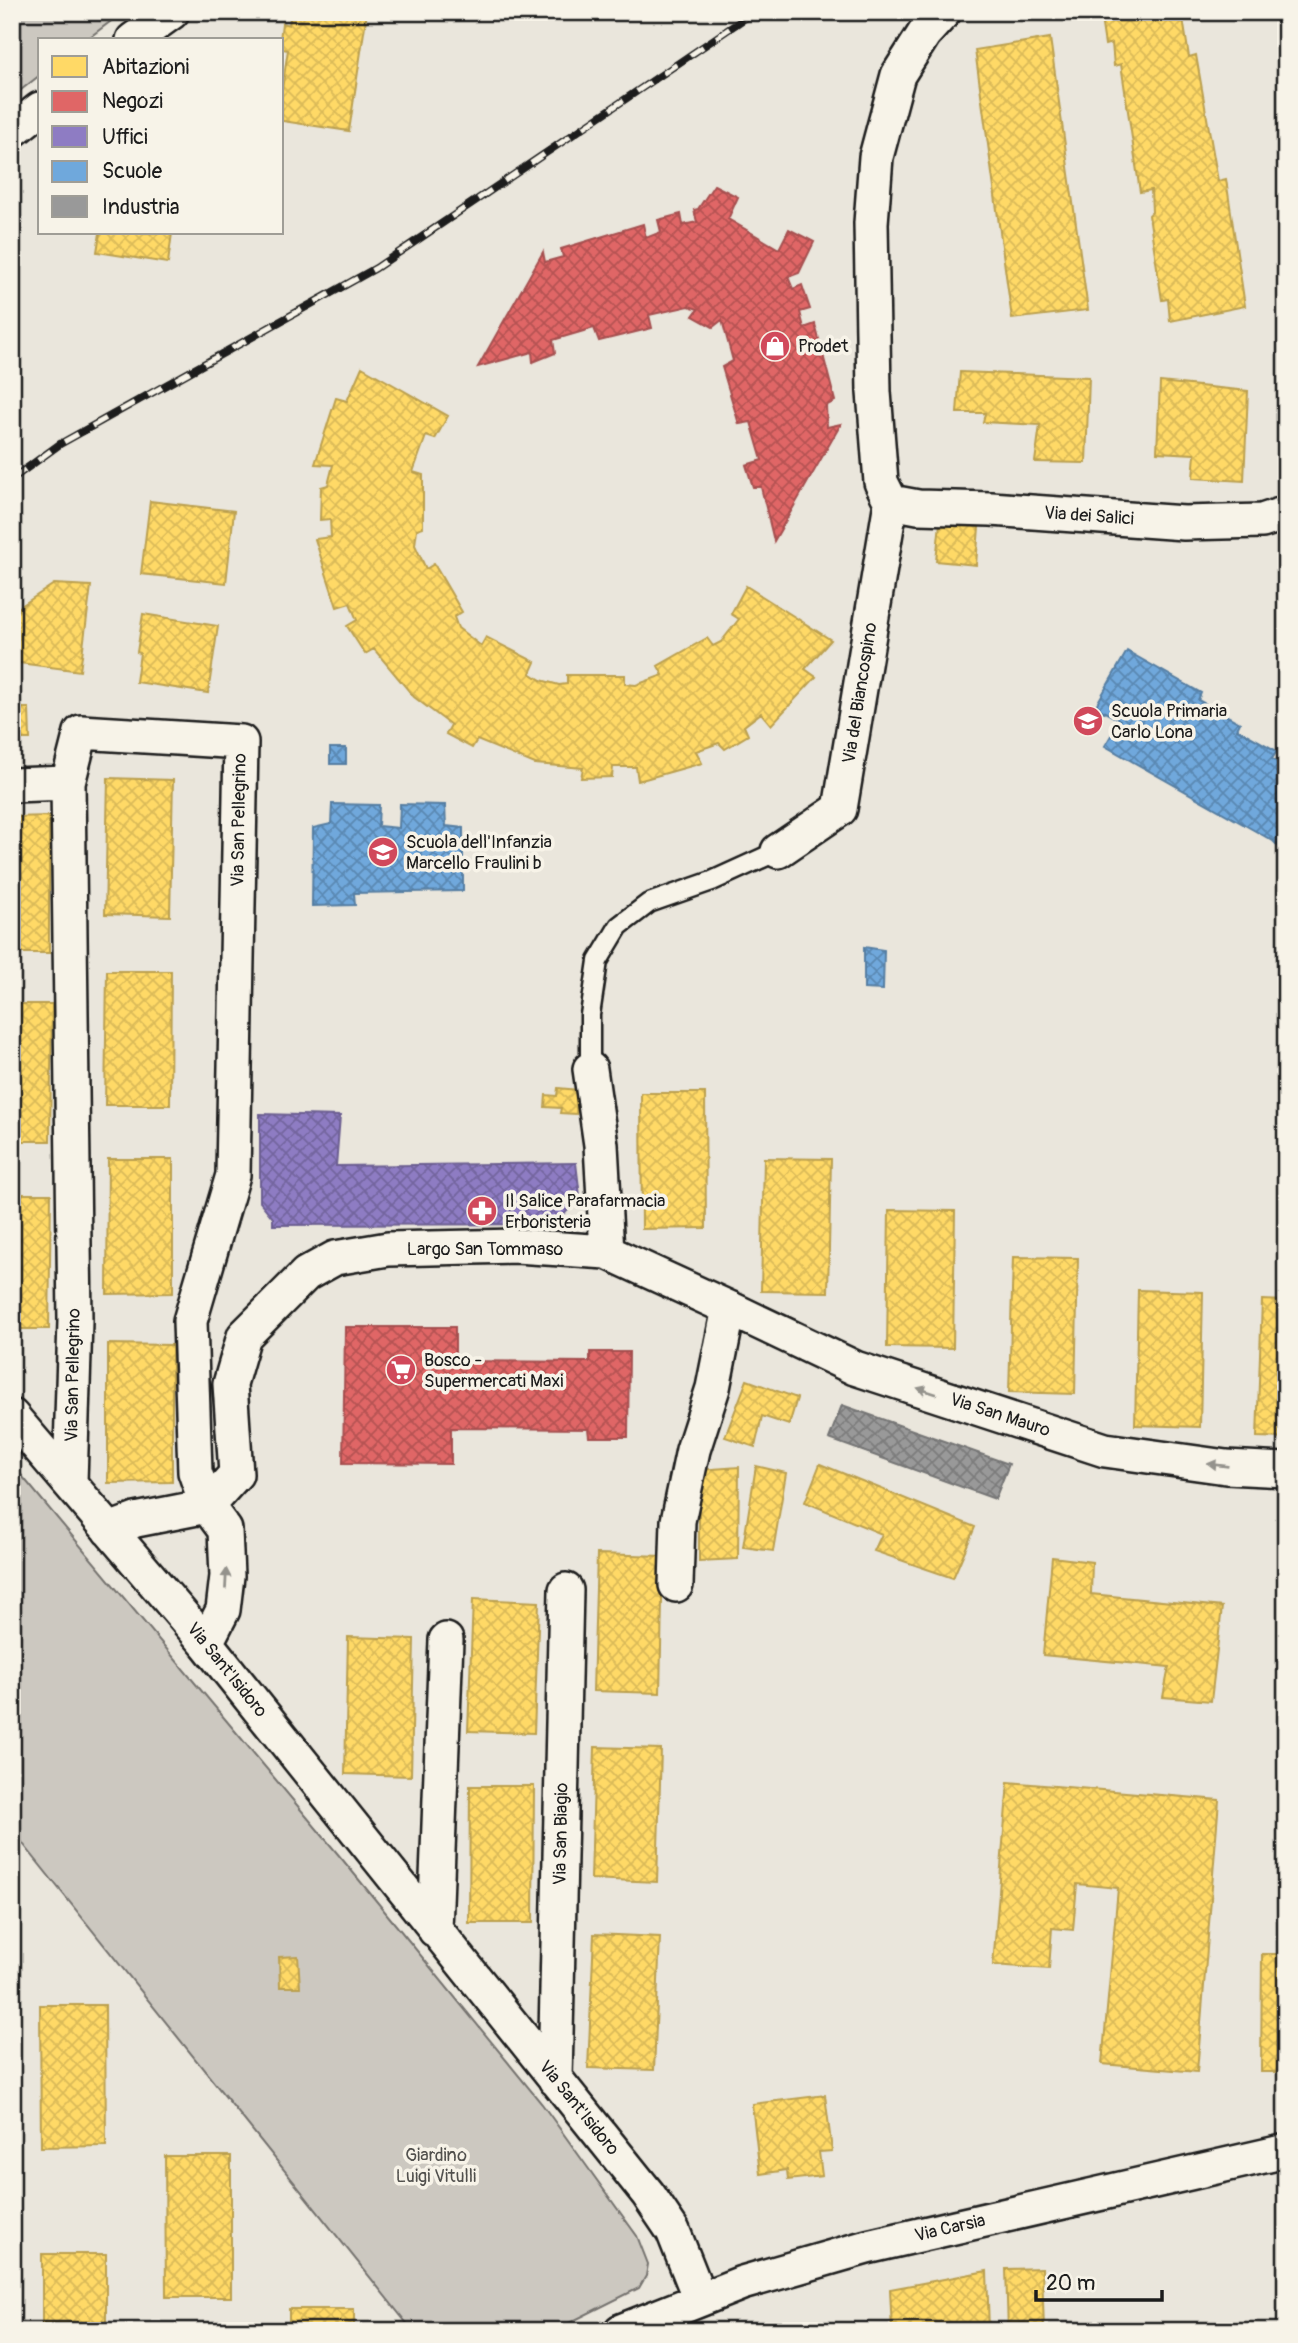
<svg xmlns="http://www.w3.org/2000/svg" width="1298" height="2343" font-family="Pangolin,sans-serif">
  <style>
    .park { fill: #ccc8c0; stroke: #74726e; stroke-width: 2 }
    .homes { fill: url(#homes-cross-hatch); stroke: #bba050; stroke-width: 2 }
    .shops { fill: url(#shops-cross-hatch); stroke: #a55050; stroke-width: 2 }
    .offices { fill: url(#offices-cross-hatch); stroke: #6c5f91; stroke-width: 2 }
    .schools { fill: url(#schools-cross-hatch); stroke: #567ea2; stroke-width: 2 }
    .industry { fill: url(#industry-cross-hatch); stroke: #747474; stroke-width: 2 }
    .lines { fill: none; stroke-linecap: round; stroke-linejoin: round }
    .lane-casing { stroke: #1c1c1c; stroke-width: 23 }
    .street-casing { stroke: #1c1c1c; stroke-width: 38 }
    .lane { stroke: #f7f3e8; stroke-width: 18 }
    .street { stroke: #f7f3e8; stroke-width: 33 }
    .rail-casing { stroke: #1c1c1c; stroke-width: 8 }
    .rail { stroke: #f7f3e8; stroke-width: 5; stroke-dasharray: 16; stroke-linecap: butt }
    .oneway { fill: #94928c }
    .labels { text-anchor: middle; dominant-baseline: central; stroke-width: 7; stroke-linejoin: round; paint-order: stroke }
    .poi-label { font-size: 18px; fill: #1c1c1c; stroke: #f7f3e8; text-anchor: start }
    .street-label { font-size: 18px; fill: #1c1c1c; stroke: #f7f3e8 }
    .park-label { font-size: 18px; fill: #51504d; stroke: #f7f3e8 }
  </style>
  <defs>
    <pattern id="homes-cross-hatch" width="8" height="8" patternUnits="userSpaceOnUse" patternTransform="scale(1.75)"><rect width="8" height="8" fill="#ffd966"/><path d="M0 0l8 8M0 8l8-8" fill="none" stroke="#daba58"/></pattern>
    <pattern id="shops-cross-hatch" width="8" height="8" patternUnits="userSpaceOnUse" patternTransform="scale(1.75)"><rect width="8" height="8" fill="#e06666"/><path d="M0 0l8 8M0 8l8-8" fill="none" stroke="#b55353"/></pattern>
    <pattern id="offices-cross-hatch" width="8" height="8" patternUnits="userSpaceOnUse" patternTransform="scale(1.75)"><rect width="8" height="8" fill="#8e7cc3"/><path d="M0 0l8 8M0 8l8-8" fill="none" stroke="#73659e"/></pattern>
    <pattern id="schools-cross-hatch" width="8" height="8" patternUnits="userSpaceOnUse" patternTransform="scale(1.75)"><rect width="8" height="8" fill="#6fa8dc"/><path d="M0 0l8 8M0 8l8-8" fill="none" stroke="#5a88b2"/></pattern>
    <pattern id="industry-cross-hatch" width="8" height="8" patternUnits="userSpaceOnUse" patternTransform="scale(1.75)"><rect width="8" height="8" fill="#999"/><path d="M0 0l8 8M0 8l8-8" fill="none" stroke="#7c7c7c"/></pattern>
  </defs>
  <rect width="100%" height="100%" fill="#eae6dc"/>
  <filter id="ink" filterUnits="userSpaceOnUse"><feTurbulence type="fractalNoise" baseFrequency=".0143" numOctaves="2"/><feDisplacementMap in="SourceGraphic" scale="14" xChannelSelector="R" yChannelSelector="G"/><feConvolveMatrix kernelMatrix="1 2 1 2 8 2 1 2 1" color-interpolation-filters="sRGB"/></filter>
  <g filter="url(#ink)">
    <path class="park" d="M12 12H123L86 40H40V75L12 97Z
      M12 1464 342 1859 542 2104 637 2236 648 2264 646 2276 639 2288 553 2331H413L12 1830Z"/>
    <path class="homes" d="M291 12H367L349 131 282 121V89L288 50 282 49V40H280L282 23 289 25Z
      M1100 12H1182L1189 57 1196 55 1218 181 1226 179 1245 306 1170 321 1168 299 1162 300 1149 215 1152 212 1151 190 1140 192 1121 64 1114 66 1112 43 1105 45Z
      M1280 12H1286V34H1284Z
      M1050 38 1088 310 1012 319 975 50Z
      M100 233H172L168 263 97 252Z
      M362 367 448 416 435 439 426 436 413 472 423 475V527L417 529 415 545 426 569 434 564 462 612 454 617 458 628 481 646 486 637 535 662 530 673 541 680 559 685 567 684V675H625V684L636 685 663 675 658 666 707 638 713 646 721 642 739 619 731 614 746 586 831 640 805 669 816 677 771 725 761 713 744 726 748 735 725 749 719 743 696 751 702 763 638 781 636 767H613L612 777 581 778 583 768 535 764 477 740 472 748 446 734 451 725 414 697 374 649 365 654 347 626 357 620 350 603 337 607 315 539 331 537 330 519 320 520 321 487 328 485 333 465 315 464 336 398 347 401Z
      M960 372 1089 377 1086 463 1035 462 1040 425 983 422 985 413H957Z
      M1160 382 1248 391 1244 481 1193 478 1195 454 1157 452Z
      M150 501 234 511 226 583 141 574Z
      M940 523 979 527 976 565 936 561Z
      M54 584 91 586 80 671 12 662V612Z
      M143 614 218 626 208 693 136 682 140 653 137 652Z
      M12 708H29L30 739H12Z
      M108 778 173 780 170 916 105 914Z
      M49 816V953H12V817Z
      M107 971H171L170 1105H105Z
      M12 1004H52L50 1141H12Z
      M558 1088 578 1090 576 1114 560 1113 561 1108 545 1107 546 1095 557 1096Z
      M641 1093H705L706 1228 642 1229Z
      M764 1158 831 1159 828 1292 761 1291Z
      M108 1159H173V1293L107 1294Z
      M12 1194H51L49 1329H12Z
      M889 1210 955 1211 953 1348 887 1347Z
      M1013 1257 1078 1258 1075 1394 1009 1392Z
      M1138 1290 1203 1292 1200 1427 1135 1425Z
      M1262 1300 1286 1301V1438L1257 1437Z
      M108 1344 172 1345V1482L108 1483Z
      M747 1380 797 1398 789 1425 762 1416 755 1447 725 1437Z
      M820 1464 975 1527 953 1578 874 1551 882 1534 805 1502Z
      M756 1466 786 1473 773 1551 743 1547Z
      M739 1467 738 1559 699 1561V1470Z
      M597 1554 663 1556 660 1693 593 1691Z
      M1052 1557 1092 1562 1091 1594 1222 1607 1211 1701 1163 1697 1169 1667 1043 1655Z
      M473 1599 539 1602 534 1733 468 1731Z
      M348 1637 414 1639 411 1776 345 1774Z
      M595 1747 661 1749 657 1882 591 1879Z
      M1008 1782 1219 1800 1197 2072 1102 2064 1118 1888 1077 1884 1073 1930 1052 1928 1049 1969 993 1965Z
      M470 1786H534L533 1923H469Z
      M594 1934 660 1937 654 2070 588 2068Z
      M1262 1954H1286V2072H1261Z
      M298 1956 300 1987H280L279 1957Z
      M40 2005H105L106 2146 41 2147Z
      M825 2095 832 2151 819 2152 822 2176 788 2180 787 2170 760 2174 752 2104Z
      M165 2156H231V2297H166Z
      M42 2254H106V2331H42Z
      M1042 2268 1044 2331H1008L1006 2269Z
      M987 2271 989 2331H892L890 2289Z
      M289 2309H354V2331H289Z
      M1243 2323 1244 2331H1204Z"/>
    <path class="shops" d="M714 185 738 197 728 219 779 249 789 229 814 242 799 273 788 277 793 289 802 285 810 309 800 312 804 328 815 324 835 401 826 406 827 427 841 424 774 541 761 487H753L746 465 762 460 751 422 739 424 722 367 733 361 722 320 713 327 693 316 698 309 689 306 649 315 652 328 599 341 594 328 553 340 555 353 533 362 532 352 478 367 543 252 545 262 563 257 561 249 643 224 646 238 661 232 658 220 681 214 683 225 697 222 694 210 698 209Z
      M345 1327H455V1361L590 1362V1352H629L628 1437H589L588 1429 451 1428V1464L343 1463Z"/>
    <path class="offices" d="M260 1114 340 1116 336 1166 576 1163 580 1196 556 1224 273 1225V1218L260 1202Z"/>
    <path class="schools" d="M1127 651 1201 693 1198 700 1240 723 1237 729 1277 751 1272 759 1286 767V854L1273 841 1105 746 1120 720 1095 707Z
      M330 748H346V764H330Z
      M332 804 379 805 378 826 399 828 400 804 445 805 446 826 463 828V891L354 893 355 905 312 906 313 828 331 824Z
      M864 947 884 950 883 990 864 989Z"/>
    <path class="industry" d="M842 1405 1009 1464 995 1499 829 1439Z"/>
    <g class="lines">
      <g class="lane-casing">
        <path id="lane" d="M590 1069V1015L598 961 619 926 649 903 712 881 778 851"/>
      </g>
      <g class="street-casing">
        <path id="street" d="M133 40 172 12
          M12 131 40 109
          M891 502 918 507 991 509 1184 523 1262 521 1286 513
          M12 785 68 783
          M778 851 840 809 891 502 881 482 874 392 871 223 876 157 898 75 924 34 944 12
          M590 1069 601 1145 607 1252
          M729 1308 855 1368 1105 1450 1226 1467 1286 1470
          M12 1416 206 1643 648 2194 673 2231 700 2299
          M70 1482 75 1321 68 783 81 732 241 742 233 1175 190 1321 195 1472 207 1506 236 1474 230 1384 244 1336 306 1274 335 1258 388 1249 516 1246 607 1252 729 1308 713 1388 693 1450 678 1521 676 1585
          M109 1530 136 1520 207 1506 225 1530 227 1576 223 1610 206 1643
          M435 1930 446 1640
          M555 2079 566 1590
          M621 2331 742 2283 867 2247 1286 2151"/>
      </g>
      <use href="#lane" class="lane"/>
      <use href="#street" class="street"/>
      <g class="rail-casing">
        <path id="rail" d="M12 479 60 444 376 268 754 12"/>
      </g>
      <use href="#rail" class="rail"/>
    </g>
    <defs><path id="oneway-solid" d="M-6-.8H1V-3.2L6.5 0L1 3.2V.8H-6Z" transform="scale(1.75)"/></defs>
    <g class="oneway">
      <use href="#oneway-solid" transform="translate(927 1391) rotate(-162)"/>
      <use href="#oneway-solid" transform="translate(1218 1465) rotate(-173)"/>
      <use href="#oneway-solid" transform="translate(226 1579) rotate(-87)"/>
    </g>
  </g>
  <defs>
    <g id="shop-disc" transform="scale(1.575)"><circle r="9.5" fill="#d1495b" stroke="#f7f3e8"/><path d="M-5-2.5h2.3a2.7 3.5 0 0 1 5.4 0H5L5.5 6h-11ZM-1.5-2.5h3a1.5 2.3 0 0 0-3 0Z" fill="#fff"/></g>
    <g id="school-disc" transform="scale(1.575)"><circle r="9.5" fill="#d1495b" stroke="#f7f3e8"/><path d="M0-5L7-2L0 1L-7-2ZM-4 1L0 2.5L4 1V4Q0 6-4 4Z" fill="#fff"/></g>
    <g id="pharmacy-disc" transform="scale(1.575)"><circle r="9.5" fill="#d1495b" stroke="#f7f3e8"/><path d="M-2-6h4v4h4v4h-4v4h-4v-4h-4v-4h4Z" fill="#fff"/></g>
    <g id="supermarket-disc" transform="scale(1.575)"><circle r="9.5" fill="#d1495b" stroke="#f7f3e8"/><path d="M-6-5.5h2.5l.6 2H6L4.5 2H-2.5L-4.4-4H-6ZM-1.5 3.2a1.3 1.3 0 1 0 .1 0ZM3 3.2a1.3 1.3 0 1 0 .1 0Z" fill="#fff"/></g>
  </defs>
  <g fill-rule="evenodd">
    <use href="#shop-disc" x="775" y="346"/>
    <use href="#school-disc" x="1088" y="721"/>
    <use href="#school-disc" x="383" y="852"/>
    <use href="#pharmacy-disc" x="482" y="1211"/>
    <use href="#supermarket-disc" x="401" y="1370"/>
  </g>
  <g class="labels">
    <g class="poi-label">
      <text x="798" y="346">Prodet</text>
      <text x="1111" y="711">Scuola Primaria<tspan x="1111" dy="21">Carlo Lona</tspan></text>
      <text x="406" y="842">Scuola dell'Infanzia<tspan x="406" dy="21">Marcello Fraulini b</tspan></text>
      <text x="505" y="1201">Il Salice Parafarmacia<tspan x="505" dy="21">Erboristeria</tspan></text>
      <text x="424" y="1360">Bosco -<tspan x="424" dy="21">Supermercati Maxi</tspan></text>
    </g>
    <g class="street-label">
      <text transform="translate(1089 516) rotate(4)">Via dei Salici</text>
      <text transform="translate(860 693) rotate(-81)">Via del Biancospino</text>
      <text transform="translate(239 820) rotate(-89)">Via San Pellegrino</text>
      <text x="485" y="1249">Largo San Tommaso</text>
      <text transform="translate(73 1375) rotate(-89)">Via San Pellegrino</text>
      <text transform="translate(1000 1415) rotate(18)">Via San Mauro</text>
      <text transform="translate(227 1670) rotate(51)">Via Sant'Isidoro</text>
      <text transform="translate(561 1834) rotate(-89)">Via San Biagio</text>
      <text transform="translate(579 2108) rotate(51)">Via Sant'Isidoro</text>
      <text transform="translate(950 2228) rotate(-13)">Via Carsia</text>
    </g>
    <g class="park-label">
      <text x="436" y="2155">Giardino<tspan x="436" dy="21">Luigi Vitulli</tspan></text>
    </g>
  </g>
  <rect width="1298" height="2343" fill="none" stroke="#f7f3e8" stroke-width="42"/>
  <rect x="21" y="21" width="1256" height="2301" fill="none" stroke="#1c1c1c" stroke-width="2.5" filter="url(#ink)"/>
  <rect x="38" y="38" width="245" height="196" fill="#f7f3e8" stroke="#9f9d96" stroke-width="2"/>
  <rect x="52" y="56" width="35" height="21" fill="#ffd966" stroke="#9f9d96" stroke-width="2"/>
  <text x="102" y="74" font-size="21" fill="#1c1c1c">Abitazioni</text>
  <rect x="52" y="91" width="35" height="21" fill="#e06666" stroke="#9f9d96" stroke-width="2"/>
  <text x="102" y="108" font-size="21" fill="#1c1c1c">Negozi</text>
  <rect x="52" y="126" width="35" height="21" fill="#8e7cc3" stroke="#9f9d96" stroke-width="2"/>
  <text x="102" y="144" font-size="21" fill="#1c1c1c">Uffici</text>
  <rect x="52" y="161" width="35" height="21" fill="#6fa8dc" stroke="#9f9d96" stroke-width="2"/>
  <text x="102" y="178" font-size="21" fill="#1c1c1c">Scuole</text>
  <rect x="52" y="196" width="35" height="21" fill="#999999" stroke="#9f9d96" stroke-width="2"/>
  <text x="102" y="214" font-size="21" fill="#1c1c1c">Industria</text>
  <path d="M1036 2290v10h126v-10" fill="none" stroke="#1c1c1c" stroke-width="3.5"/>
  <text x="1046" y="2290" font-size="21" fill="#1c1c1c" stroke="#f7f3e8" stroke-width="5" paint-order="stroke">20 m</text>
</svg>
